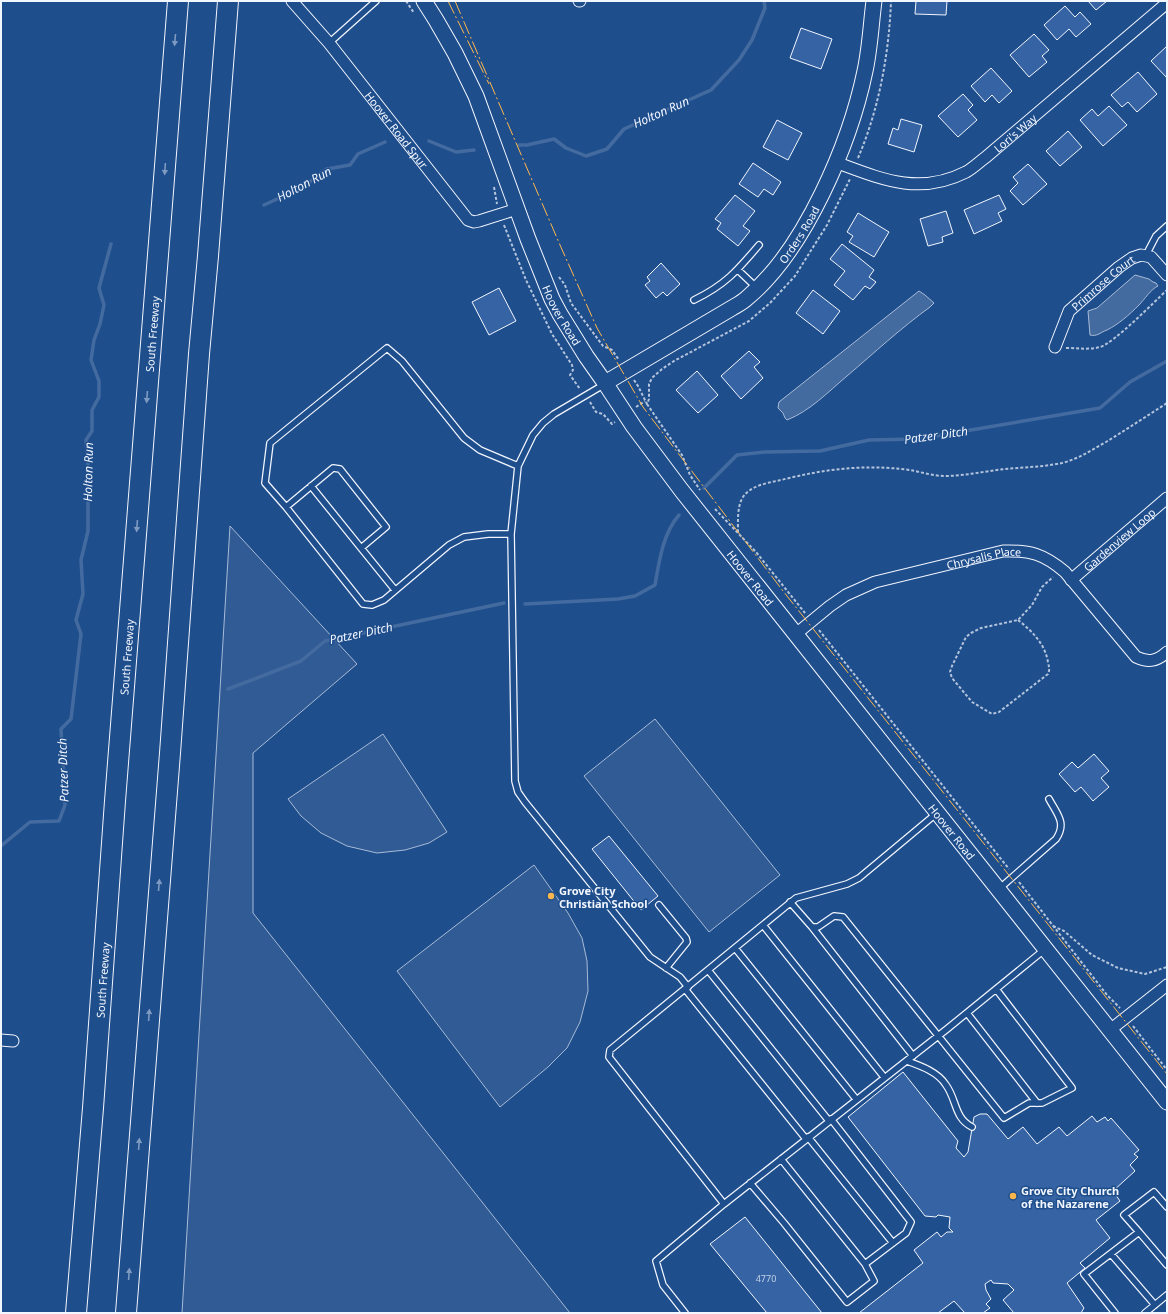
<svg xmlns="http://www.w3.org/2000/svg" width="1168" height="1314" viewBox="0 0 1168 1314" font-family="'Noto Sans',sans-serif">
	<rect width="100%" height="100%" fill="#1f4e8c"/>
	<!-- built -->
	<path fill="#305b95" stroke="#a8bbd7" d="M230 526 357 664 253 753V913L570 1313H182Z
		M655 719 780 875 709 932 584 776Z
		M383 734 447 832 429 843 405 850 377 853 347 846 321 833 301 816 288 799Z
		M534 865 568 913 582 938 587 961 588 991 580 1022 567 1048 548 1067 500 1107 397 971Z"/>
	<!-- water -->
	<path fill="#446ba0" stroke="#a8bbd7" d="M1135 275 1149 279 1153 282 1156 283 1158 286C1151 289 1144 300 1139 305 1129 315 1119 324 1107 330 1101 332 1097 337 1090 335L1088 311 1097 308Z
		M919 291 925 295 934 303 930 307C901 328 874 353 847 376 828 392 810 411 787 420L785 418 783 413 778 408 779 402Z"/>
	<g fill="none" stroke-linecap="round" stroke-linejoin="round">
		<!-- stream -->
		<path stroke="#446ba0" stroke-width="3.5" d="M429 141 456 152 474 150
			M519 145H527L554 139 566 148 586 156 607 149 624 129 711 90 739 60 752 40 765 8 764 1
			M264 205 303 187 327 169 350 165 358 154 385 142
			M704 488 737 455 765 452 820 451 869 440 918 439 1100 408 1130 382 1167 361
			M525 604 618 599 635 596 655 585C659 562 663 533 679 515
			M228 689 301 661 325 641 504 603
			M1 846 30 822 59 821 65 805 61 729 71 719 81 634 76 620 83 594 81 560 88 531V464L86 440 92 431V410L99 397V381L91 360 94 340 100 324 104 305 99 288 111 244"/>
	</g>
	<!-- building -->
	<path fill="#3563a3" stroke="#f2f6ff" d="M916 1H947L946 15 915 14Z
		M1088 1H1107L1096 10Z
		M1065 6 1075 17 1080 12 1091 24 1076 37 1069 29 1057 40 1044 25Z
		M801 28 832 39 821 69 790 58Z
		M1034 34 1049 50 1042 56 1047 62 1029 77 1010 55Z
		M1167 46V78L1151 61Z
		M991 68 1012 91 999 103 992 95 985 102 971 86Z
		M1138 72 1157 94 1137 112 1128 102 1122 107 1111 95Z
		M963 94 973 105 968 110 977 120 958 137 938 116Z
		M1109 106 1127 125 1103 146 1080 120 1092 109 1098 116Z
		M901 119 922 125 914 152 888 144 893 128 898 130Z
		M777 120 802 133 788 160 763 147Z
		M1068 131 1082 147 1060 166 1046 151Z
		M753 163 781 182 773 195 764 189 758 197 739 184Z
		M1028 164 1047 184 1023 205 1010 191 1018 183 1013 177Z
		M735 195 755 211 743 226 750 231 738 246 717 229 721 223 715 219Z
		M999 195 1006 209 998 213 1002 221 974 234 964 210Z
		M946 211 953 233 942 237 943 242 928 246 920 219Z
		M858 213 889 232 874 257 849 242 853 236 847 232Z
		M842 244 874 270 869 277 876 282 870 289 865 286 853 300 834 285 845 271 830 259Z
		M661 263 680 284 667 296 663 292 656 298 645 285 650 281 647 277Z
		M499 288 516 321 489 335 472 302Z
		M813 290 840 311 823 334 796 313Z
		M749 351 760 362 754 367 763 378 741 399 721 376Z
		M697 371 718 395 698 413 676 390Z
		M1094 754 1109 771 1101 778 1109 787 1093 801 1081 787 1075 792 1059 774 1072 762 1078 768Z
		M609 836 658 896 641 910 592 849Z
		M903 1072 958 1141 956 1148 964 1157 968 1152 974 1117 980 1114H987L1008 1139 1023 1127 1037 1144 1059 1127 1067 1136 1092 1116 1097 1122 1105 1117 1108 1121 1111 1118 1139 1150 1134 1154 1138 1157 1130 1165 1135 1171 1113 1191 1120 1201 1096 1220 1110 1238 1080 1263 1085 1268 1067 1283 1084 1308 1081 1313H1014L1003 1300 1014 1290 1008 1284 993 1283 991 1280 985 1284 986 1290 991 1299 986 1304 990 1308 983 1313H965L954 1301 938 1313H859L923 1263 914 1250 937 1232 941 1237 947 1232H953L949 1228 950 1217 938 1215 936 1217 925 1216 848 1117Z
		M745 1217 822 1313H767L710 1244Z"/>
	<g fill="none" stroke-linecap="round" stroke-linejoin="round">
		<!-- lane casing -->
		<g stroke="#f2f6ff" stroke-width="8">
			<path id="lane" d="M329 43 376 1
				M1146 255 1156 236 1167 226
				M738 270 757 288
				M694 300C725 285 737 271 759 245
				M605 384 554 414 543 423 533 435 518 466 511 534 515 781 518 792 525 802 650 957 680 977 688 987
				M311 486 361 548
				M286 507 333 468 340 469 386 527 361 548 395 590
				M511 534H488L464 537 449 545 384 600 372 605 363 604 286 507 265 483 270 443 387 348 402 361 464 438 480 450 518 466
				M1000 888 1056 839C1067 823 1057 814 1049 799
				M790 902 812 927H818L834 916 843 917 1004 1118 1029 1103H1042L1072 1088 996 989
				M659 905 686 938 687 942 666 968
				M763 925 884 1077
				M812 927 913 1056
				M735 948 856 1099
				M708 970 829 1121
				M685 989 806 1139
				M967 1013 1037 1103
				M907 1061C921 1066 938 1072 946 1085 957 1100 954 1118 972 1127
				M808 1137 893 1243
				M781 1159 865 1264
				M750 1183 784 1223 847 1302 874 1281 865 1264 906 1233 911 1222 831 1119
				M724 1204 609 1057 610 1050 796 898 847 884 859 878 937 813
				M1139 1232 1167 1265
				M1111 1254 1155 1305
				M685 1313 663 1285 656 1261 724 1204 947 1029 1044 950
				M1115 1313 1084 1274 1139 1232 1124 1215 1154 1192 1167 1207
				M1145 1313 1167 1295"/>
		</g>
		<!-- street casing -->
		<g stroke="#f2f6ff" stroke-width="13">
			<g id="street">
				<path id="s1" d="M292 1 329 43 468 220 474 222 479 221 517 209"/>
				<path d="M579 1H580"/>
				<path id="s2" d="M835 162C881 179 919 196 966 172 973 168 979 162 986 157L1167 3"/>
				<path id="s3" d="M1055 347 1069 311 1119 267 1132 258 1141 255 1151 257 1167 275"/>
				<path id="s4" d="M1071 580 1167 498"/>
				<path id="s5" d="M796 634 830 606 846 595 875 582 1003 551C1030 550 1044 554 1065 572L1136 657C1149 663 1157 661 1167 652"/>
				<path d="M1110 1030 1167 985"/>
				<path d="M1 1040 13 1041"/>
			</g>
		</g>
		<!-- secondary casing -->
		<g stroke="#f2f6ff" stroke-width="17">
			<g id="secondary">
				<path id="s6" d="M424 1 436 20 455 53 476 96 528 239 552 299 560 314 586 356 605 383 634 427 682 491 1167 1102"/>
				<path id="s7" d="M605 383 732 308C737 305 743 302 747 298 805 250 850 143 865 71 870 48 871 24 874 1"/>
			</g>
		</g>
		<!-- highway casing -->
		<g stroke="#f2f6ff" stroke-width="22">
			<g id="highway">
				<path id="s8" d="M76 1313 93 1108 115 801 178 1"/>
				<path d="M126 1313 170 753 199 354 208 256 228 1"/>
			</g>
		</g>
		<!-- path -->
		<path stroke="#b3c4dc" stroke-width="2" stroke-dasharray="3 2" stroke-linecap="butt" d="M406 1 414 13
			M858 158C879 109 889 54 891 1
			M494 187 497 204
			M504 225 526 280 552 334 572 365 573 370 570 375 580 389
			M559 277 565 285 571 303 603 346 612 350 619 360
			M1066 348C1078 348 1089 350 1100 347 1114 343 1154 302 1167 290
			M634 380 638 386 647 404 649 399V384L652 378 662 369 674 361 749 321 770 303 795 276 827 225 850 179
			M590 402 596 412 603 414 612 424 615 422
			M647 404 682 455 690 475 700 490
			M636 407 645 401
			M715 509 756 552 805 613
			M738 532C738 522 737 506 743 497 751 485 768 483 781 480 825 469 864 464 910 470 921 472 933 476 945 476 961 476 975 473 990 471 1014 467 1038 468 1062 463 1078 459 1092 450 1106 442 1127 429 1147 416 1167 403
			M1018 620C1032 631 1045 644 1048 662 1049 667 1050 670 1048 674L999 712 992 714 972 702 952 678 950 672 952 666 966 637 971 633 981 628 1018 620 1032 605 1042 587 1053 577
			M819 630 1009 869
			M1019 882 1107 995 1120 1008
			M1053 926 1064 931 1092 955 1118 968 1145 974 1167 967
			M1133 1026 1167 1070"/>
		<!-- lane -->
		<use href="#lane" stroke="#1f4e8c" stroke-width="5.5"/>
		<!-- street -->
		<use href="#street" stroke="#1f4e8c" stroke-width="11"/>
		<!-- secondary -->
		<use href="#secondary" stroke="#1f4e8c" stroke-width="15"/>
		<!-- highway -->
		<use href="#highway" stroke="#1f4e8c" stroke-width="20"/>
		<!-- power -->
		<path stroke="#ffb74d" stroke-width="1" stroke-dasharray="14 3 2 3" stroke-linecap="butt" d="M448 1 489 84
			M455 1 560 245 597 328 643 407 783 591 1167 1074"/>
	</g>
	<!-- one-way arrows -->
	<defs><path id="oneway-solid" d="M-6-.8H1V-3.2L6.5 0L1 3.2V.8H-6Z"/></defs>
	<g fill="#7e9ac0">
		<use href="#oneway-solid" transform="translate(175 40) rotate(95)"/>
		<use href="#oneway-solid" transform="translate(165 169) rotate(94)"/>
		<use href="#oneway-solid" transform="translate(147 397) rotate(94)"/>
		<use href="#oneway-solid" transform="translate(137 526) rotate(94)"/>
		<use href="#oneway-solid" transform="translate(159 885) rotate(-85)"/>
		<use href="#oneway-solid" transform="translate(149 1015) rotate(-86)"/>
		<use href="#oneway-solid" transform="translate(139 1144) rotate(-86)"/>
		<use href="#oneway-solid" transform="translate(129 1274) rotate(-86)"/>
	</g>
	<!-- markers -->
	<g fill="#ffb74d" stroke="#1f4e8c" stroke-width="1.5">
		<circle cx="551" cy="896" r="4"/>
		<circle cx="1013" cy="1196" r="4"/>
	</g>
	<g text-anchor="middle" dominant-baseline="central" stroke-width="3" stroke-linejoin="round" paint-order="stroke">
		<!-- number labels -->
		<g font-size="9" fill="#c3d1e8">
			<text x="766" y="1278">4770</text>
		</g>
		<!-- street labels -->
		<g font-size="11" fill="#f2f6ff" stroke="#1f4e8c">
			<text stroke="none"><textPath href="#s1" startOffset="166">Hoover Road Spur</textPath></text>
			<text stroke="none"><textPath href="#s2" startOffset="199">Lori's Way</textPath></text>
			<text stroke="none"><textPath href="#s7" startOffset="248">Orders Road</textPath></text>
			<text stroke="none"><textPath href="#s3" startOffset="83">Primrose Court</textPath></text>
			<text stroke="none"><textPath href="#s6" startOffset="344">Hoover Road</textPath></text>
			<text stroke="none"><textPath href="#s8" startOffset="982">South Freeway</textPath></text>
			<text stroke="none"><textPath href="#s4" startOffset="63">Gardenview Loop</textPath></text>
			<text stroke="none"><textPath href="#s5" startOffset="207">Chrysalis Place</textPath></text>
			<text stroke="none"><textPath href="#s6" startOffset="668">Hoover Road</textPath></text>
			<text stroke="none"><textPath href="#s8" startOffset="658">South Freeway</textPath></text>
			<text stroke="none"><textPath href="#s6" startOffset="992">Hoover Road</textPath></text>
			<text stroke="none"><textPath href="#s8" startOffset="334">South Freeway</textPath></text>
		</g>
		<!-- poi labels -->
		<g font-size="11" font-weight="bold" fill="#f2f6ff" stroke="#1f4e8c" text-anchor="start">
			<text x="559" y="890">Grove City<tspan x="559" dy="13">Christian School</tspan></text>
			<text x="1021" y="1190">Grove City Church<tspan x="1021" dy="13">of the Nazarene</tspan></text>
		</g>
		<!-- water labels -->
		<g font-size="12" font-style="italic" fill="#f2f6ff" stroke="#1f4e8c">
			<text transform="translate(661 112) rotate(-24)">Holton Run</text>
			<text transform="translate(304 184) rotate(-28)">Holton Run</text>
			<text transform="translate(936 435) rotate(-8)">Patzer Ditch</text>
			<text transform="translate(88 472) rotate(-89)">Holton Run</text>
			<text transform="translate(361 633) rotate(-12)">Patzer Ditch</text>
			<text transform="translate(63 770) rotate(-92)">Patzer Ditch</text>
		</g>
	</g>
	<!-- border -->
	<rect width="1168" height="1314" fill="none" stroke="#f2f6ff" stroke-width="4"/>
</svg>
